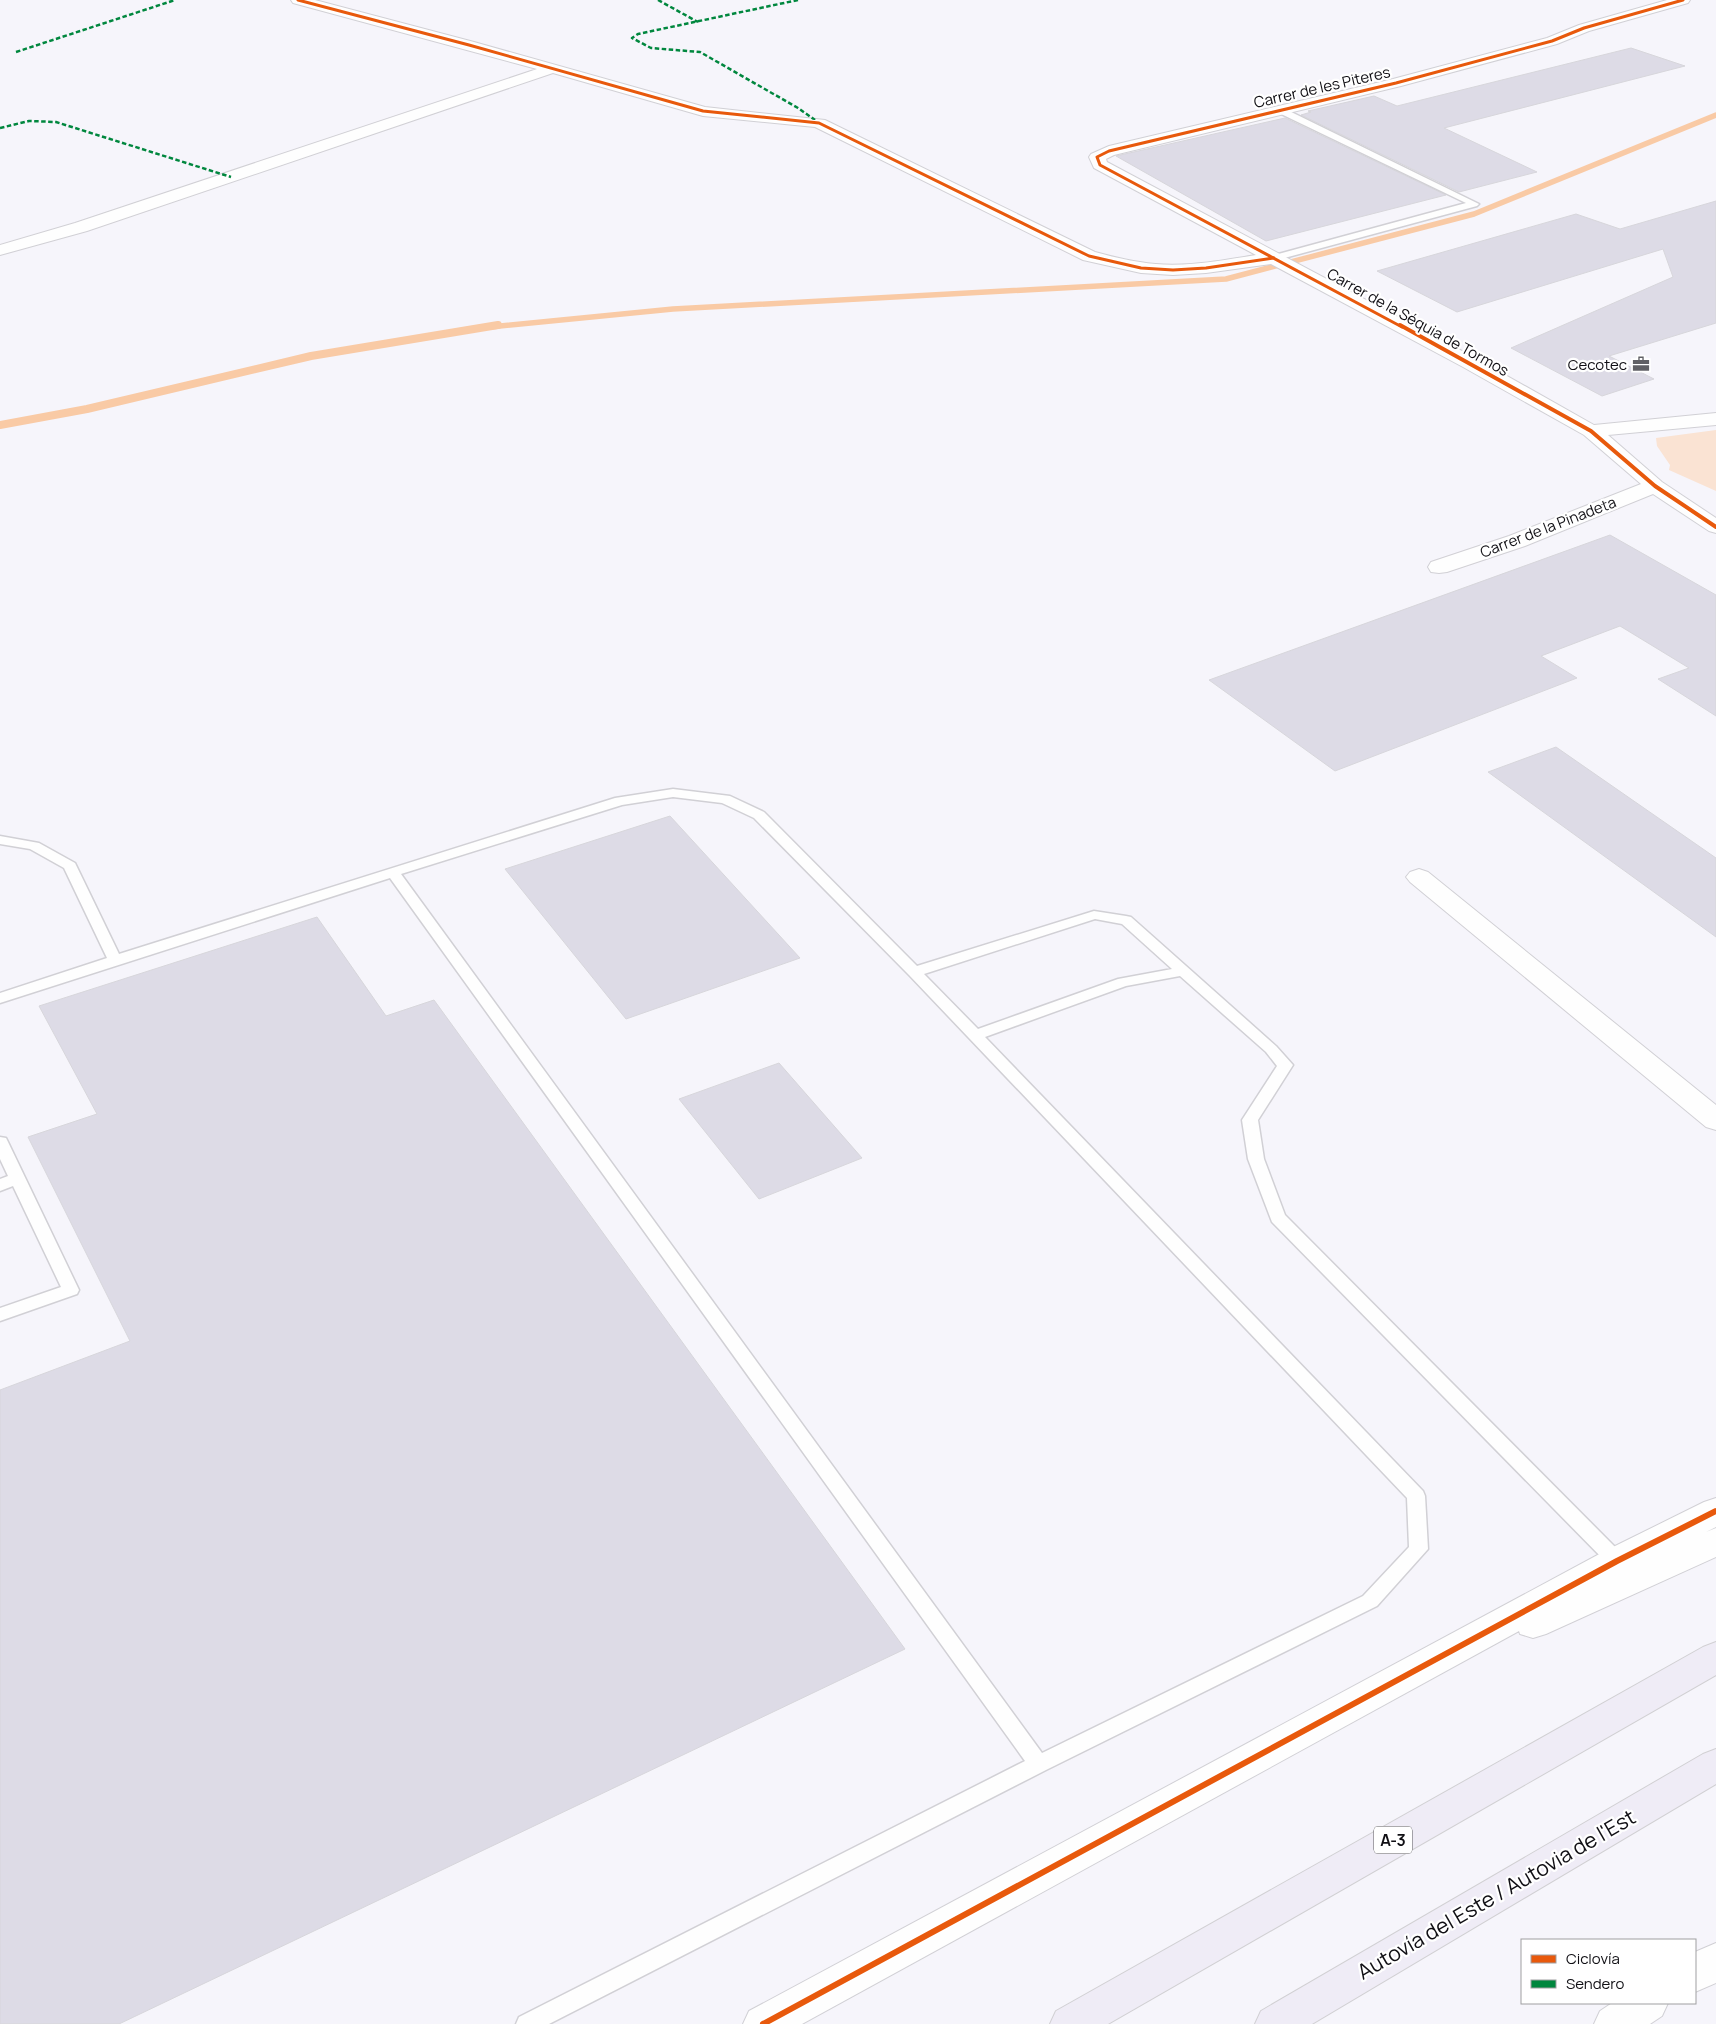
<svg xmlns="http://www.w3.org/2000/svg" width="1716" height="2024" viewBox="0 0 1716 2024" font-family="Manrope,sans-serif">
	<rect width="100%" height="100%" fill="#f6f5fb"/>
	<!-- green -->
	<path fill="#fae3d3" d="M1716 430V491L1669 470 1670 465 1657 446 1656 438Z"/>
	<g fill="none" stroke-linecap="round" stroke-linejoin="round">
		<!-- stream-far1 -->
		<path stroke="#f9caa5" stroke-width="5.5" d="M490 327 673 309 1226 279 1474 214 1716 115"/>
		<!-- stream -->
		<path stroke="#f9caa5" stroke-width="8" d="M0 425 87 409 311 356 498 325"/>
	</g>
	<!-- building -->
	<path fill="#dddbe6" stroke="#d7d6db" d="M1631 48 1685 66 1444 128 1537 172 1459 192 1301 115 1311 112 1308 111 1374 96 1397 106Z
		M1285 118 1446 195 1266 241 1116 156Z
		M1716 201V323L1609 356 1654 379 1602 396 1511 348 1673 277 1663 249 1457 312 1377 271 1576 214 1620 229Z
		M1610 535 1716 595V716L1658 679 1689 668 1620 626 1541 656 1577 678 1335 771 1209 680Z
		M1556 747 1716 858V937L1488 772Z
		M670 816 800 958 626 1019 505 869Z
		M317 917 386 1016 434 1000 905 1649 119 2024H0V1390L130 1341 28 1137 97 1114 39 1006Z
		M779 1063 862 1158 759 1199 679 1099Z"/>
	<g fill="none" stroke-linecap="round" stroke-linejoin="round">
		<!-- service casing -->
		<g stroke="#d1d0d5" stroke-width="3">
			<path id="service" d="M1277 108H1283L1479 204 1477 206 1277 260H1271V256L1466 203 1277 112Z
				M673 789 730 796 764 812 917 966 1094 911 1126 916 1131 917 1276 1046 1293 1065 1258 1120 1264 1159 1285 1215 1624 1556 1626 1561 1624 1566 1617 1569 1610 1566 1272 1222 1248 1159 1242 1120 1277 1066 1266 1052 1180 976 1126 986 985 1037 1423 1491 1425 1496 1428 1549 1377 1606 1046 1770 549 2024H516L519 2017 1025 1761 390 878 0 1003V993L107 958 64 868 30 849 0 844V836L39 843 75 863 119 954 615 798ZM673 797 722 803 754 818 909 975 1407 1498 1409 1547 1363 1596 1042 1753 401 874 622 805ZM1095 919 1122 924 1172 969 1118 979 978 1029 924 974Z
				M0 1137 6 1138 8 1142 79 1290 77 1294 0 1321V1308L61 1287 13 1186 0 1191V1179L8 1176 0 1159Z"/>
		</g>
		<!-- minor casing -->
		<g stroke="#d1d0d5" stroke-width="2">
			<path id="minor" d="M291 0H315L474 42 705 107 825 120 1095 252C1110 256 1125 260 1140 262 1178 269 1218 261 1256 255L1094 168 1089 157 1091 154 1109 146 1393 79 1547 38 1579 25 1667 0H1690L1688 3 1589 31 1557 44 1401 86 1114 155 1106 159 1107 162 1477 359 1594 425 1716 413V425L1608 435 1662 482 1716 518V533L1709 531 1653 494 1525 546 1447 572 1439 573 1431 572 1428 567 1431 562 1509 536 1641 484 1584 435 1463 367 1271 264 1206 273 1173 275 1141 273 1083 260 815 127 703 116 553 73 87 231 0 255V245L75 223 537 69 293 3Z
				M1419 869 1428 872 1716 1105V1130L1706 1127 1410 882 1406 877 1410 872Z
				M1716 1498V1527L1706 1532 1716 1528V1557L1546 1634 1533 1638 1520 1634 1519 1631 802 2024H743L749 2011 1605 1551 1704 1502Z
				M1716 1943V1983L1695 1992V1952Z
				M1612 2003H1668L1662 2016 1650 2024H1594L1600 2011Z"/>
		</g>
		<!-- motorway casing -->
		<g stroke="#d1d0d3" stroke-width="2">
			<path id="motorway" d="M1716 1642V1675L1108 2024H1050L1056 2011 1703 1647Z
				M1716 1749V1784L1312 2024H1255L1261 2011 1703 1754Z"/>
		</g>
		<!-- service -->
		<use href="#service" fill="#fefefe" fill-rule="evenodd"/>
		<!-- minor -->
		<use href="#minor" fill="#fefefe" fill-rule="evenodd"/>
		<!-- motorway -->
		<use href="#motorway" fill="#efecf6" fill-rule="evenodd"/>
		<!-- quiet -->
		<path stroke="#00873e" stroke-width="2.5" stroke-dasharray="4.5 2.5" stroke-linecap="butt" d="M658 0 698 22
			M798 0 638 34 632 38 651 48 700 52 798 108 815 120
			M16 52 175 0
			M0 128 29 121 56 122 231 177"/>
		<!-- cycleway-far2 casing -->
		<g stroke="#fff" stroke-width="5">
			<path id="cycleway-far2" d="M298 0 469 45 703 111 819 123 1089 256 1141 268 1173 270 1206 268 1274 258
				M1402 327 1100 165 1097 157 1109 151 1396 83 1552 41 1584 28 1683 0"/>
		</g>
		<!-- cycleway-far1 casing -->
		<g stroke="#fff" stroke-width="6">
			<path id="cycleway-far1" d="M1400 325 1591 431 1655 486 1716 527"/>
		</g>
		<!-- cycleway casing -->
		<g stroke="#fff" stroke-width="9">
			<path id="cycleway" d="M763 2024 1617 1561 1716 1511"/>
		</g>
		<!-- cycleway-far2 -->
		<use href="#cycleway-far2" stroke="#e8590c" stroke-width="3"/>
		<!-- cycleway-far1 -->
		<use href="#cycleway-far1" stroke="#e8590c" stroke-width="4"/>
		<!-- cycleway -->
		<use href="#cycleway" stroke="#e8590c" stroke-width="6"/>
	</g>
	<!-- icons -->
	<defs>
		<g id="office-bare" transform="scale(1.35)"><path d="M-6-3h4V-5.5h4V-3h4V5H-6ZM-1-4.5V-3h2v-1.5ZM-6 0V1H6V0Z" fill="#606065" stroke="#fff" stroke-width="2.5" paint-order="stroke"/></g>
	</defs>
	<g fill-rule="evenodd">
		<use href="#office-bare" x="1641" y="364"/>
	</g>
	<g text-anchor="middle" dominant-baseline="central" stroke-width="4.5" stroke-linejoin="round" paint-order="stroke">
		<!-- far-street labels -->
		<g font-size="15" fill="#100f14" stroke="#fff">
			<text transform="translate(1322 87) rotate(-13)">Carrer de les Piteres</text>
			<text transform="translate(1418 322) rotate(29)">Carrer de la Séquia de Tormos</text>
			<text transform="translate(1548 527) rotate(-21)">Carrer de la Pinadeta</text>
		</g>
		<!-- far-poi labels -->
		<g font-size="15" fill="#100f14" stroke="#fff" text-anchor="end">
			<text x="1627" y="364">Cecotec</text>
		</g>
		<!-- shield labels -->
		<rect fill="#fff" stroke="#58575a" stroke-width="1" x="1374" y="1826.5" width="38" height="27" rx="4"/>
		<g font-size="16" font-weight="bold" fill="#100f14">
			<text x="1393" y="1840">A-3</text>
		</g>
		<!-- near-street labels -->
		<g font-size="21" fill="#100f14" stroke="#fff">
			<text transform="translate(1496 1894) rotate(-30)">Autovía del Este / Autovia de l'Est</text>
		</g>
	</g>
	<!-- legend -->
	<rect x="1521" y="1939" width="175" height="65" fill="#ffffff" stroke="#9f9fa1"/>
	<rect x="1531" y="1955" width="25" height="8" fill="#e8590c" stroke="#9f9fa1"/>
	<text x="1566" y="1964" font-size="15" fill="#100f14">Ciclovía</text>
	<rect x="1531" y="1980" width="25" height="8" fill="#00873e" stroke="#9f9fa1"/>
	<text x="1566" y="1989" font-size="15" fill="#100f14">Sendero</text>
</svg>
